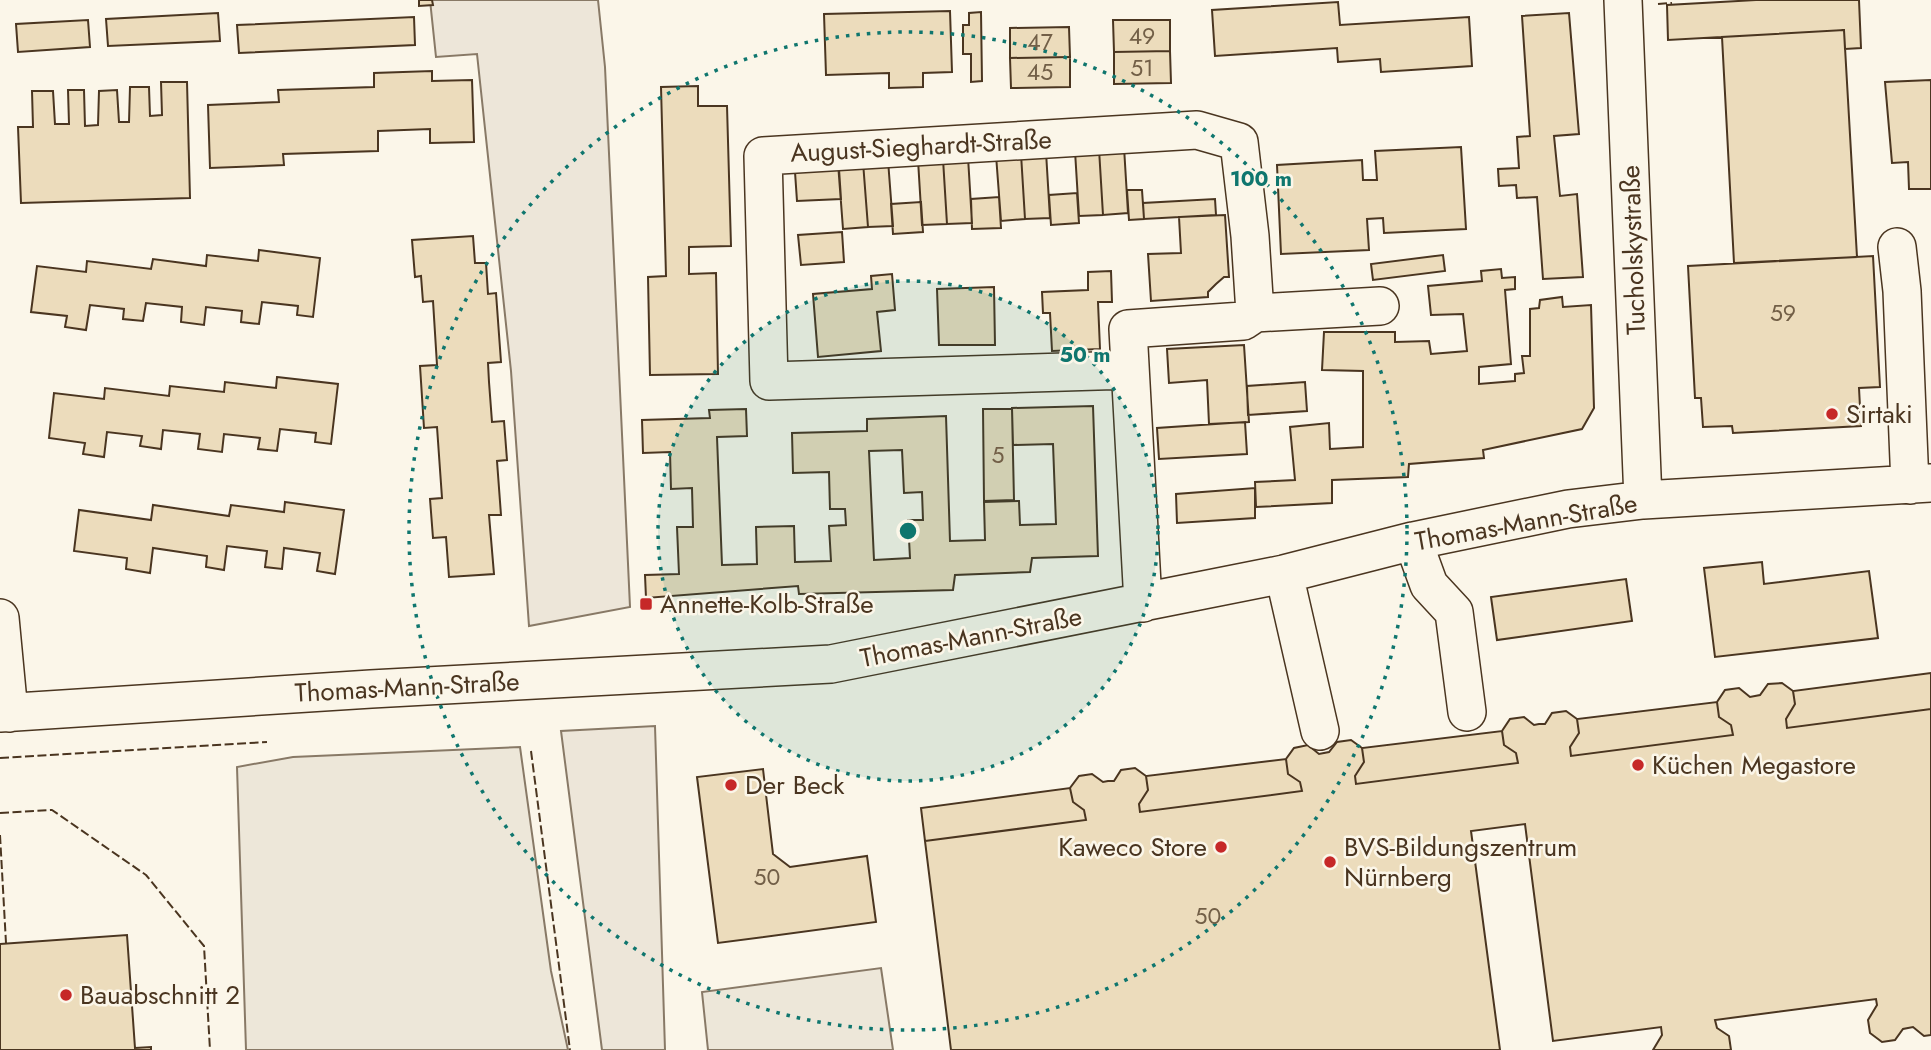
<svg xmlns="http://www.w3.org/2000/svg" width="1931" height="1050" viewBox="0 0 1931 1050" font-family="Jost,sans-serif">
	<rect width="100%" height="100%" fill="#fbf6e9"/>
	<!-- green -->
	<path fill="#ede6d9" stroke="#887966" stroke-width="2" d="M430 0H598L605 67 630 607 529 626 511 371 477 54 436 57Z
		M655 726 665 1050H602L561 731Z"/>
	<!-- parking -->
	<path fill="#ede7d9" stroke="#887966" stroke-width="2" d="M520 747 551 971 568 1050H246L237 767 293 757Z
		M881 968 893 1050H708L702 992Z"/>
	<!-- building -->
	<path fill="#ecdcbc" stroke="#4a3520" stroke-width="2" fill-rule="evenodd" d="M419 0H432L433 5 419 6Z
		M1756 0H1859L1861 48 1845 49 1844 30 1668 40 1667 5Z
		M1338 2 1340 25 1469 17 1472 66 1381 72 1380 59 1338 62 1337 48 1215 56 1212 10Z
		M950 11 952 72 923 73V87L889 88V73L826 75 824 14Z
		M981 12 982 81 971 82V54H963V25H969V13Z
		M218 13 220 41 108 46 106 19Z
		M1569 13 1579 134 1554 136 1560 196 1577 194 1583 277 1543 279 1537 197 1517 198 1516 185 1499 186 1498 169 1519 168 1517 137 1530 136 1522 16Z
		M414 17 415 45 239 53 237 25Z
		M88 20 90 47 18 52 16 24Z
		M1113 20H1170V51L1114 52Z
		M1069 27 1070 57 1010 58V28Z
		M1844 30 1857 257 1734 263 1722 37Z
		M1170 51 1171 83 1114 84V52Z
		M1070 57V87L1011 88 1010 58Z
		M432 71V81L472 80 474 142 430 143V129L378 131V151L283 154 284 165 210 168 208 105 279 102 278 90 374 87V73Z
		M1931 80V189H1909L1908 162 1892 163 1885 82Z
		M161 82H187L190 198 21 203 18 127H33L32 91H53L55 124H69L68 90H84L85 126 98 125 99 91 117 90 119 122H129L130 87H149L150 116 162 115Z
		M698 86V106H727L731 246 689 247V274L716 273 718 374 650 375 648 277 666 276 661 87Z
		M1124 147 1128 213 1103 215 1099 149Z
		M1461 147 1466 229 1384 233 1383 218 1367 219 1369 250 1281 254 1277 165 1362 160 1363 180H1377L1375 151Z
		M1099 149 1103 215 1079 216 1075 151Z
		M1046 152 1050 218 1025 219 1021 154Z
		M1021 154 1025 219 1001 221 996 155Z
		M968 157 972 223 947 224 943 159Z
		M943 159 947 224 922 225 918 160Z
		M888 160 893 226 868 227 863 162Z
		M863 162 868 227 843 229 838 163Z
		M839 169 841 199 797 201 795 172Z
		M1127 190H1142L1144 219 1129 220Z
		M1077 193 1079 223 1051 225 1049 195Z
		M999 197 1001 228 972 229 971 199Z
		M1215 199 1216 215 1144 219 1143 203Z
		M921 202 923 232 893 234 891 204Z
		M1225 215 1229 277H1224L1216 284 1208 292V297L1151 301 1148 254 1181 253 1179 217Z
		M842 232 844 262 801 265 798 235Z
		M473 236 475 263H486L488 294 496 293 501 362 488 363 489 382 492 422 504 421 507 460 497 461 501 515H489L494 574 449 577 446 537 433 538 430 499 442 498 437 427 424 428 420 366 437 365 433 301 423 302 421 276 415 277 412 240Z
		M259 250 320 258 313 317 297 315 298 306 262 302 259 324 241 322 242 311 206 307 204 325 181 322 182 307 146 303 143 321 123 319 124 309 90 305 86 330 65 327 67 316 31 312 37 266 86 272 87 261 151 269 153 259 206 266 207 255 258 261Z
		M1443 255 1445 271 1373 280 1371 264Z
		M1873 256 1880 387 1859 388 1861 426 1733 433 1732 426 1703 427 1701 398H1695L1688 266Z
		M1501 269 1502 278 1515 277V289L1505 290 1511 364 1479 367V384L1515 381V374L1524 373 1522 356H1530V309L1539 308 1540 300 1562 297 1563 307 1591 305 1594 408 1582 429 1483 450 1484 458 1409 464 1408 477 1332 480V503L1256 507 1255 482 1295 480 1290 427 1329 423 1330 449 1363 447V371L1322 370 1324 332H1395V342L1429 341 1431 354 1467 351 1463 314 1431 315 1428 286 1482 281 1481 271Z
		M1111 271 1112 302H1098L1100 349 1052 351 1050 313H1043L1042 292 1088 290V272Z
		M892 274 895 310 877 312 881 351 818 357 813 294 872 289 871 276Z
		M994 287 995 345H939L937 289Z
		M1244 345 1249 422 1209 424 1207 380 1169 383 1167 349Z
		M277 377 338 384 331 444 315 442 316 433 280 429 277 451 258 449 260 438 224 434 222 452 198 449 200 434 163 430 161 449 140 446 142 436 107 432 104 457 83 454 85 443 49 438 54 393 104 399 105 388 169 396 170 386 224 392 225 382 276 388Z
		M1305 382 1307 411 1248 415 1247 386Z
		M1093 406 1098 556 1032 558 1030 572 955 575 953 590 799 594 798 586 646 598 645 575 679 574 677 527H693L692 488 671 489 670 452 643 453 642 420 710 418 709 410 746 409 747 436 717 437 722 565 757 564 756 527 794 526 795 562 831 561 829 526 846 525 845 509H830L829 472 793 473 792 433 867 431V419L946 416 950 541 985 540 984 502 1019 501 1020 525 1056 524 1053 444 1013 445 1012 408ZM902 450 904 493 922 492 923 520H908L910 558 874 560 869 451Z
		M983 409H1012L1014 500 984 501Z
		M1245 422 1247 454 1159 459 1157 428Z
		M1255 488V518L1177 523 1176 494Z
		M285 502 344 510 335 574 317 571 320 553 284 548 282 569 265 567 267 551 227 546 224 570 206 567 207 556 153 548 150 573 126 569 127 558 74 551 79 510 151 520 153 505 229 516 231 505 284 512Z
		M1762 562 1764 584 1869 571 1878 638 1715 657 1704 568Z
		M1626 579 1632 621 1497 640 1491 597Z
		M1931 673V709L1787 728 1786 719 1795 704 1793 691Z
		M1782 683 1793 691 1795 704 1786 719 1787 728 1931 709V1035L1924 1036 1913 1027 1903 1029 1895 1040 1882 1042 1870 1033 1868 1020 1877 1005 1876 999 1715 1020 1717 1028 1729 1036 1731 1050H1653L1662 1035 1661 1027 1553 1041 1525 824 1471 831 1500 1050H951L925 841 1086 820 1084 810 1073 802 1070 788 1079 776 1092 774 1103 782 1108 781H1114L1121 770 1135 768 1146 776 1148 790 1139 804 1140 812 1302 791 1300 782 1288 774 1286 759 1294 748 1308 745 1319 754 1329 752 1337 742 1351 740 1362 748 1364 762 1355 776 1356 784 1518 763 1516 753 1504 745 1502 731 1510 719 1524 717 1534 725 1539 724H1545L1552 713 1566 711 1577 719 1579 733 1570 747 1571 756 1733 735 1731 725 1719 717 1717 702 1725 690 1739 688 1750 697 1760 695 1768 684Z
		M1717 702 1719 717 1731 725 1733 735 1571 756 1570 747 1579 733 1577 719Z
		M1502 731 1504 745 1516 753 1518 763 1356 784 1355 776 1364 762 1362 748Z
		M1286 759 1288 774 1300 782 1302 791 1140 812 1139 804 1148 790 1146 776Z
		M763 769 773 854 790 867 867 856 876 922 718 943 697 777Z
		M1070 788 1073 802 1084 810 1086 820 925 841 921 808Z
		M127 935 135 1048 151 1047V1050H0V944Z"/>
	<g fill="none" stroke-linecap="round" stroke-linejoin="round">
		<!-- minor casing -->
		<g stroke="#4a3520" stroke-width="40">
			<path id="minor" d="M1623 0 1643 500
				M1897 247 1902 291 1910 485
				M1130 370 769 381 763 156 1197 130 1239 142 1250 236 1255 313
				M1413 541 1429 585 1454 612 1467 712
				M1284 574 1320 731
				M1143 603 1128 329 1243 321 1255 313 1380 306
				M0 618 9 713
				M0 713 371 689 831 664 1284 574 1413 541 1568 509 1643 500 1931 483"/>
		</g>
		<!-- minor -->
		<use href="#minor" stroke="#fbf6e9" stroke-width="37"/>
		<!-- fence -->
		<path stroke="#4a3520" stroke-width="2" stroke-dasharray="9 3.5" stroke-linecap="butt" d="M1658 4 1672 3
			M531 751 570 1050
			M0 758 267 742
			M0 813 52 810 146 875 204 946 210 1050
			M0 835 6 943"/>
	</g>
	<!-- distance rings -->
	<circle cx="908" cy="531" r="250" fill="#0f766e" fill-opacity=".12"/>
	<g fill="none" stroke="#0f766e" stroke-width="3.5" stroke-dasharray="3.5 7">
		<circle cx="908" cy="531" r="250"/>
		<circle cx="908" cy="531" r="499"/>
	</g>
	<!-- markers -->
	<g fill="#c62828" stroke="#fbf6e9" stroke-width="2.5">
		<circle cx="1832" cy="414" r="7"/>
		<rect x="639" y="597" width="14" height="14" rx="3.5"/>
		<circle cx="1638" cy="765" r="7"/>
		<circle cx="731" cy="785" r="7"/>
		<circle cx="1221" cy="847" r="7"/>
		<circle cx="1330" cy="862" r="7"/>
		<circle cx="66" cy="995" r="7"/>
	</g>
	<g text-anchor="middle" dominant-baseline="central" stroke-width="5" stroke-linejoin="round" paint-order="stroke">
		<!-- number labels -->
		<g font-size="23" fill="#725f47">
			<text x="1142" y="36">49</text>
			<text x="1040" y="42">47</text>
			<text x="1142" y="68">51</text>
			<text x="1040" y="72">45</text>
			<text x="1783" y="313">59</text>
			<text x="998" y="455">5</text>
			<text x="767" y="877">50</text>
			<text x="1208" y="916">50</text>
		</g>
		<!-- street labels -->
		<g font-size="26" fill="#4a3520" stroke="#fbf6e9">
			<text transform="translate(921 146) rotate(-3)">August-Sieghardt-Straße</text>
			<text transform="translate(1633 250) rotate(-92)">Tucholskystraße</text>
			<text transform="translate(1526 522) rotate(-10)">Thomas-Mann-Straße</text>
			<text transform="translate(971 637) rotate(-11)">Thomas-Mann-Straße</text>
			<text transform="translate(407 687) rotate(-3)">Thomas-Mann-Straße</text>
		</g>
		<!-- poi labels -->
		<g font-size="26" fill="#4a3520" stroke="#fbf6e9" text-anchor="start">
			<text x="1846" y="414">Sirtaki</text>
			<text x="660" y="604">Annette-Kolb-Straße</text>
			<text x="1652" y="765">Küchen Megastore</text>
			<text x="745" y="785">Der Beck</text>
			<text x="1207" y="847" text-anchor="end">Kaweco Store</text>
			<text x="1344" y="847">BVS-Bildungszentrum<tspan x="1344" dy="30">Nürnberg</tspan></text>
			<text x="80" y="995">Bauabschnitt 2</text>
		</g>
	</g>
	<circle cx="908" cy="531" r="10" fill="#0f766e" stroke="#fbf6e9" stroke-width="3.5"/>
	<g font-size="21" text-anchor="middle" font-weight="bold" fill="#0f766e" stroke="#fbf6e9" stroke-width="5" stroke-linejoin="round" paint-order="stroke">
		<text x="1261" y="186">100 m</text>
		<text x="1085" y="362">50 m</text>
	</g>
</svg>
